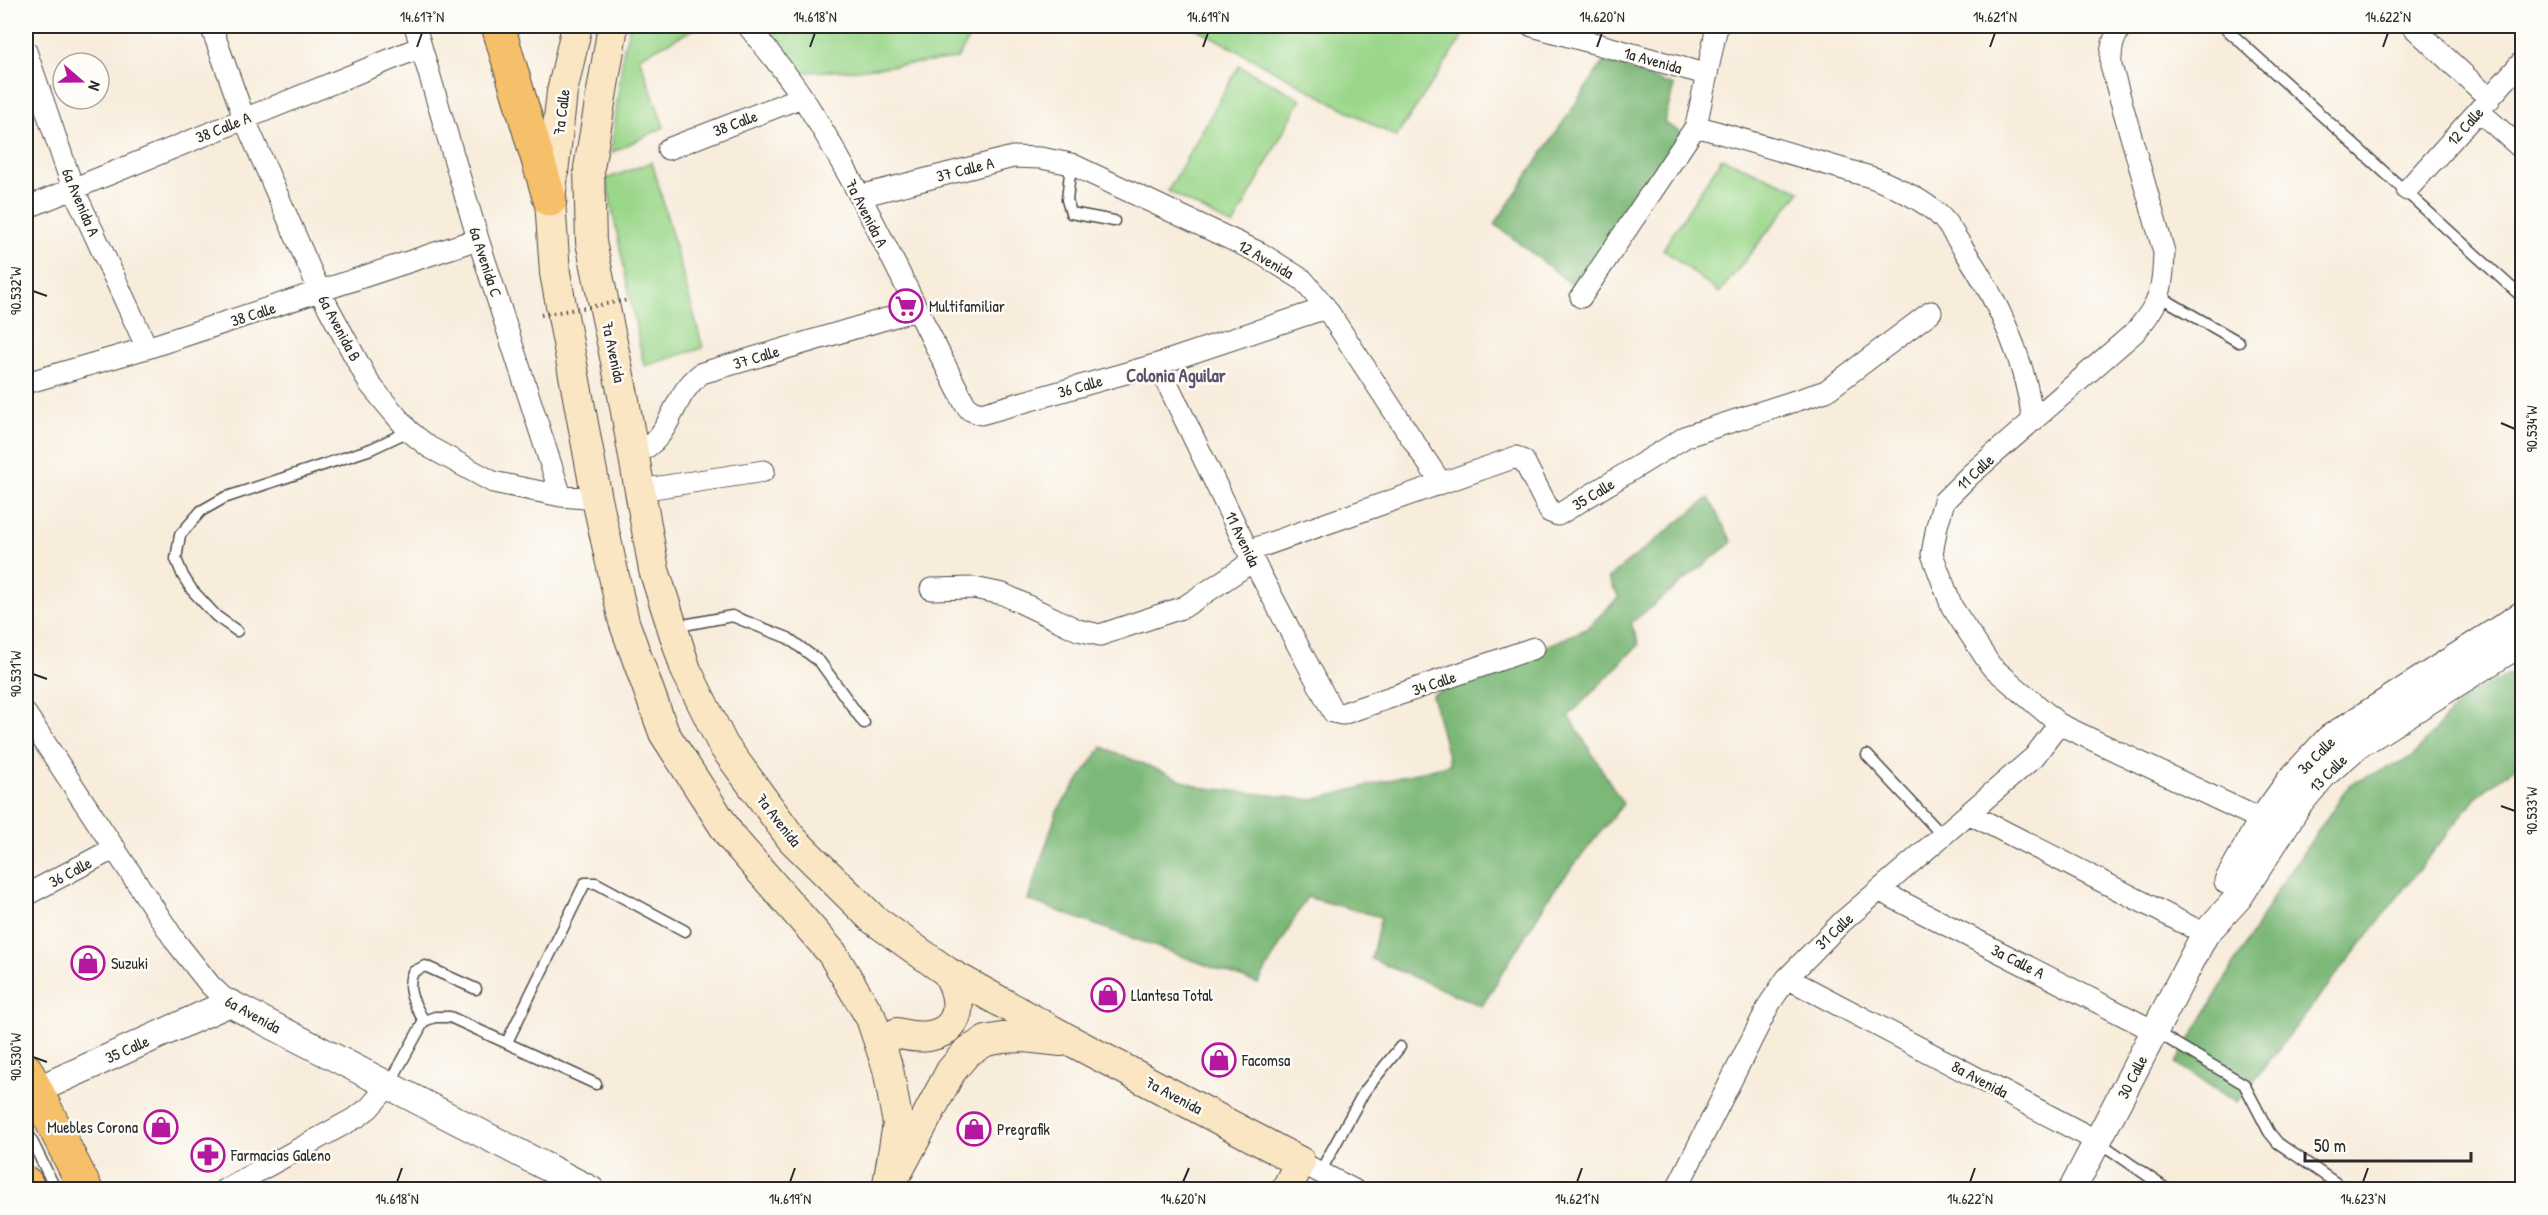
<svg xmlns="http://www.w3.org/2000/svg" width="2548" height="1215" viewBox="0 0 2548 1215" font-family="'Patrick Hand',sans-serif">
	<rect width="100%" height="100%" fill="#fdfcf7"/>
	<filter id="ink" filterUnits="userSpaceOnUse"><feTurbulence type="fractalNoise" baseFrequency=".0167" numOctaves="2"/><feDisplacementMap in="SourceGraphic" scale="12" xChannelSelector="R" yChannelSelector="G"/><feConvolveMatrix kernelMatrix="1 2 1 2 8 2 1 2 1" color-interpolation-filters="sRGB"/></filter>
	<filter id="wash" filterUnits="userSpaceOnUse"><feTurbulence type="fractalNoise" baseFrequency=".008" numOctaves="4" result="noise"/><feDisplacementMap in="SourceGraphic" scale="24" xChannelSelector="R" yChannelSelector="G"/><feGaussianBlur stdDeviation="1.35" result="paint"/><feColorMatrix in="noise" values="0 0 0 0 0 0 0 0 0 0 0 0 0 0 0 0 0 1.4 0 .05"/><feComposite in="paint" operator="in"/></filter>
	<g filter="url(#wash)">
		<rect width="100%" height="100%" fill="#f8ecdb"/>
		<!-- green -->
		<path fill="#9bd78b" stroke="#63815b" stroke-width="1.5" d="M630 26H700L639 57 664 127 611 153 624 47Z
			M765 26H976L957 59 855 70 802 72Z
			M1192 26H1470L1396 137Z
			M1239 66 1301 99 1233 226 1168 191Z
			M1722 158 1800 191 1719 293 1663 249Z
			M652 162 703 348 644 366 606 179Z"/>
		<!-- forest -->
		<path fill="#7cb877" stroke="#547251" stroke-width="1.5" d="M1604 61 1674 86 1664 123 1684 134 1580 291 1495 224Z
			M1709 498 1732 542 1631 623 1639 644 1569 716 1623 804 1551 894 1482 1006 1371 959 1381 917 1307 897 1258 984 1028 900 1057 811 1102 747 1199 787 1313 800 1450 764 1432 695 1586 629 1619 597 1608 578Z
			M2522 669V762L2476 797 2236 1103 2176 1063 2277 891 2350 784 2412 757 2465 695Z"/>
	</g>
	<g filter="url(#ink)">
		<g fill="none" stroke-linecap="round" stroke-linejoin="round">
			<!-- service casing -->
			<g stroke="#4a4845" stroke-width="13">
				<path id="service" d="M2223 26 2522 297
					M1071 164 1067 200 1071 213 1114 221
					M2159 296 2239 342
					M673 627 732 616 788 638 820 662 864 723
					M237 631 216 616 192 590 183 576 176 559 180 535 201 511 224 498 371 449 409 431
					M1867 755 1943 836
					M424 1021C415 1005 405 990 413 972L425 966 476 989
					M2156 1032 2244 1084 2269 1132 2278 1143 2346 1190
					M507 1042 585 883H596L685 931
					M389 1085 424 1021 435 1017H450L596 1084
					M26 1129 56 1190
					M2099 1142 2168 1190
					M1320 1172 1364 1092 1400 1047"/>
			</g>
			<!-- minor casing -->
			<g stroke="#4a4845" stroke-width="23">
				<path id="minor" d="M211 26 244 118 320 292 369 383 387 405 409 431 429 447 493 482 561 496 597 499
					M415 26 478 239 561 496
					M748 26C766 49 787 73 803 98 865 195 912 302 965 404L970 410 981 414 1158 364 1326 308
					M1532 26 1705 74
					M2122 26C2112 38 2110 51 2111 66L2164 252C2163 291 2160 303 2135 332L1970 475 1944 501 1937 526 1932 554 1952 607 1991 666 2059 724 2262 820
					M2412 26 2490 99
					M26 51 73 188 147 348
					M2479 111 2522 149
					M1696 126 1874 178C1896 187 1921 199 1938 214 1949 223 1955 237 1963 248 1997 299 2025 359 2033 421
					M668 149 802 97
					M2407 190 2522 62
					M860 196 1013 157 1041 158 1071 164 1260 253 1303 280 1326 308 1441 483
					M26 208 421 47
					M1581 297 1696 126 1717 26
					M1158 364 1248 551 1333 712 1342 714 1534 648
					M26 383 147 348 478 239
					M634 454C675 438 668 398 702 373L916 310
					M640 490 764 471
					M1248 551 1516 457 1524 461 1550 512 1558 515 1687 436 1826 391 1931 312
					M931 589 974 588 1003 594 1078 630 1100 635 1184 607 1241 569 1253 559
					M26 714 176 942 210 985 229 1003
					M1970 814 2205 934
					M1880 891 2156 1032
					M26 895 115 848
					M1787 978 2099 1142
					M1300 1162 1354 1190
					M224 1190 357 1117 369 1108 389 1085
					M1676 1190 1770 1003 1787 978 1842 922 2034 757 2059 724"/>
			</g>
			<!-- tertiary casing -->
			<g stroke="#4a4845" stroke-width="29">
				<path id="tertiary" d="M2228 881 2262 820 2290 781 2330 738 2522 615
					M26 1095 229 1003 591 1190
					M2072 1190 2205 934 2239 897 2298 805 2323 775 2359 744 2522 642"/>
			</g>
			<!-- secondary casing -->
			<g stroke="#4a4845" stroke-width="32">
				<path id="secondary" d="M577 26 562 92 550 200 555 273 597 499 624 622 664 733 731 837 832 953 871 1018 888 1069 898 1124 887 1190
					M613 26 589 168 591 242 623 395 654 570 686 670 723 745 792 839 873 919 947 972 1073 1042 1300 1162 1286 1190
					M897 1033C946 1047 974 1018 947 972
					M899 1169 951 1071 967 1052 986 1041 1002 1038 1025 1037 1061 1041"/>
			</g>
			<!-- primary casing -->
			<g stroke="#4a4845" stroke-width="35">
				<path id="primary" d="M26 1070 86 1190
					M26 1183 29 1190"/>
			</g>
			<!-- trunk casing -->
			<g stroke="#4a4845" stroke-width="35">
				<path id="trunk" d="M498 26 550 200"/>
			</g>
			<!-- service -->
			<use href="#service" stroke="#fff" stroke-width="10"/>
			<!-- minor -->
			<use href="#minor" stroke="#fff" stroke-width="21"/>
			<!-- tertiary -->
			<use href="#tertiary" stroke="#fff" stroke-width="27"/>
			<!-- secondary -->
			<use href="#secondary" stroke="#fbe6c4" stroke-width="30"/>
			<!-- primary -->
			<use href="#primary" stroke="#f6c06b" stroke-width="33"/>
			<!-- trunk -->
			<use href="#trunk" stroke="#f6c06b" stroke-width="33"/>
			<!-- path-bridge -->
			<path stroke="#4a4845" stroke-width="4" stroke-dasharray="1.5 4.5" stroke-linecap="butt" d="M541 315 629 300"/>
		</g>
	</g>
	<!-- ticks -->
	<path fill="none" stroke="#2b2b2b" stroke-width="2" d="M417 47 422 33M810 47 815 33M1203 47 1208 33M1597 47 1602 33M1990 47 1995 33M2383 47 2388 33M33 291 47 296M2501 423 2515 429M33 674 47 679M2501 806 2515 811M33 1057 47 1062M397 1182 402 1168M790 1182 795 1168M1183 1182 1189 1168M1577 1182 1582 1168M1970 1182 1975 1168M2363 1182 2368 1168"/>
	<!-- icons -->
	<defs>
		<g id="supermarket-ring" transform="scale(1.725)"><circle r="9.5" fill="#fdfcf7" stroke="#b5179e" stroke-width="1.5"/><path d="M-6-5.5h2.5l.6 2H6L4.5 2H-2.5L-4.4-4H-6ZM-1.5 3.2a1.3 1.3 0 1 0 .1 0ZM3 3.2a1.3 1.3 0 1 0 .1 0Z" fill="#b5179e"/></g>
		<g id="shop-ring" transform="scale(1.725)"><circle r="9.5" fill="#fdfcf7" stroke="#b5179e" stroke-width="1.5"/><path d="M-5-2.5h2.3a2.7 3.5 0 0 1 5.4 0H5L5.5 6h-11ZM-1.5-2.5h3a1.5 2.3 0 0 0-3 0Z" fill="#b5179e"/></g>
		<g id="pharmacy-ring" transform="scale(1.725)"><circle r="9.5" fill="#fdfcf7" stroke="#b5179e" stroke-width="1.5"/><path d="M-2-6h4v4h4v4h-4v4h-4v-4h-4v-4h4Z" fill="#b5179e"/></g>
	</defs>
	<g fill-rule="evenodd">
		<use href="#supermarket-ring" x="906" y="306"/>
		<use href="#shop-ring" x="88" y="963"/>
		<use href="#shop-ring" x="1108" y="995"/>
		<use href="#shop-ring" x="1219" y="1060"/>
		<use href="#shop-ring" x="161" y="1127"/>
		<use href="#shop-ring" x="974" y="1129"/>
		<use href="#pharmacy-ring" x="208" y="1155"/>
	</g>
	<g text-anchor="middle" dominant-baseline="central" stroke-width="5" stroke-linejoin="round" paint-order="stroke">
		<!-- street labels -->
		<g font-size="16" fill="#2b2b2b" stroke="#fdfcf7">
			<text transform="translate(1653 60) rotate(16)">1a Avenida</text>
			<text transform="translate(561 112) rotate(-83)">7a Calle</text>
			<text transform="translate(735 123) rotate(-21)">38 Calle</text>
			<text transform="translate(2465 126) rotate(-48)">12 Calle</text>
			<text transform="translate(223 127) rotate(-22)">38 Calle A</text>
			<text transform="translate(965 169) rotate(-14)">37 Calle A</text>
			<text transform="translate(81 202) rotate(67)">6a Avenida A</text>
			<text transform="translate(867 213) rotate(63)">7a Avenida A</text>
			<text transform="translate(1266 259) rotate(30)">12 Avenida</text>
			<text transform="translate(486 262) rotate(72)">6a Avenida C</text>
			<text transform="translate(253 314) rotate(-18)">38 Calle</text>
			<text transform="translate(340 328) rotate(62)">6a Avenida B</text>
			<text transform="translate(614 352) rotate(78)">7a Avenida</text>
			<text transform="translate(756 357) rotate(-17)">37 Calle</text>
			<text transform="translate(1080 386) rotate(-16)">36 Calle</text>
			<text transform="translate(1975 472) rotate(-43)">11 Calle</text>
			<text transform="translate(1593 494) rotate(-31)">35 Calle</text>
			<text transform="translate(1243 539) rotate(64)">11 Avenida</text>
			<text transform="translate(1434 683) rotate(-19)">34 Calle</text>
			<text transform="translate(2316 755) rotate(-45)">3a Calle</text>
			<text transform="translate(2328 773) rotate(-45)">13 Calle</text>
			<text transform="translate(779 820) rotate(52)">7a Avenida</text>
			<text transform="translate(70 872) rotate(-28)">36 Calle</text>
			<text transform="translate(1834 931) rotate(-43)">31 Calle</text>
			<text transform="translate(2018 961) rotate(27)">3a Calle A</text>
			<text transform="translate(253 1014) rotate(29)">6a Avenida</text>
			<text transform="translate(127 1049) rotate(-24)">35 Calle</text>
			<text transform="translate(2132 1077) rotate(-63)">30 Calle</text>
			<text transform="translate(1980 1079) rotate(28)">8a Avenida</text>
			<text transform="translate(1174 1095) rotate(28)">7a Avenida</text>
		</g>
		<!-- poi labels -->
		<g font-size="16" fill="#2b2b2b" stroke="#fdfcf7" text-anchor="start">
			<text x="929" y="306">Multifamiliar</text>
			<text x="111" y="963">Suzuki</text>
			<text x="1131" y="995">Llantesa Total</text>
			<text x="1242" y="1060">Facomsa</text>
			<text x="138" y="1127" text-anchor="end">Muebles Corona</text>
			<text x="997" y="1129">Pregrafik</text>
			<text x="231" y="1155">Farmacias Galeno</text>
		</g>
		<!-- neighbourhood labels -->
		<g font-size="18" font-weight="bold" fill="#5e526b" stroke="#fdfcf7">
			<text x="1176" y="375">Colonia Aguilar</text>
		</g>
	</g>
	<!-- margin -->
	<rect width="2548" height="1215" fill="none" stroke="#fdfcf7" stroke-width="66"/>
	<!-- north arrow -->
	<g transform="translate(81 81) rotate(110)"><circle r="28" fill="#fdfcf7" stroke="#a9a8a5" stroke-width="1.5"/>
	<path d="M0-4.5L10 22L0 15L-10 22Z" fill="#b5179e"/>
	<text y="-9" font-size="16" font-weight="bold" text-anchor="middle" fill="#2b2b2b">N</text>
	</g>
	<!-- scale -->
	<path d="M2305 1152v9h166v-9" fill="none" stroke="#2b2b2b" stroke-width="3"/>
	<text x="2314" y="1152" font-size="18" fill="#2b2b2b" stroke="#fdfcf7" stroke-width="4.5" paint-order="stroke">50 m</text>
	<rect x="33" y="33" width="2482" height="1149" fill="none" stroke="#2b2b2b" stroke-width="2"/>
	<g font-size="15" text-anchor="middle" fill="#2b2b2b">
		<text x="422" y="22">14.617°N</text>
		<text x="815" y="22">14.618°N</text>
		<text x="1208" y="22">14.619°N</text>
		<text x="1602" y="22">14.620°N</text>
		<text x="1995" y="22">14.621°N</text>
		<text x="2388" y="22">14.622°N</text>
		<text transform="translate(16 291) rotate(-90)" y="5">90.532°W</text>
		<text transform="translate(2532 429) rotate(-90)" y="5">90.534°W</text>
		<text transform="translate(16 674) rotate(-90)" y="5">90.531°W</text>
		<text transform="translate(2532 811) rotate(-90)" y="5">90.533°W</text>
		<text transform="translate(16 1057) rotate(-90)" y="5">90.530°W</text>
		<text x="397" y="1204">14.618°N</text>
		<text x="790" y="1204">14.619°N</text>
		<text x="1183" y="1204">14.620°N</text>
		<text x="1577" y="1204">14.621°N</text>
		<text x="1970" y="1204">14.622°N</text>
		<text x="2363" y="1204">14.623°N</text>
	</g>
</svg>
